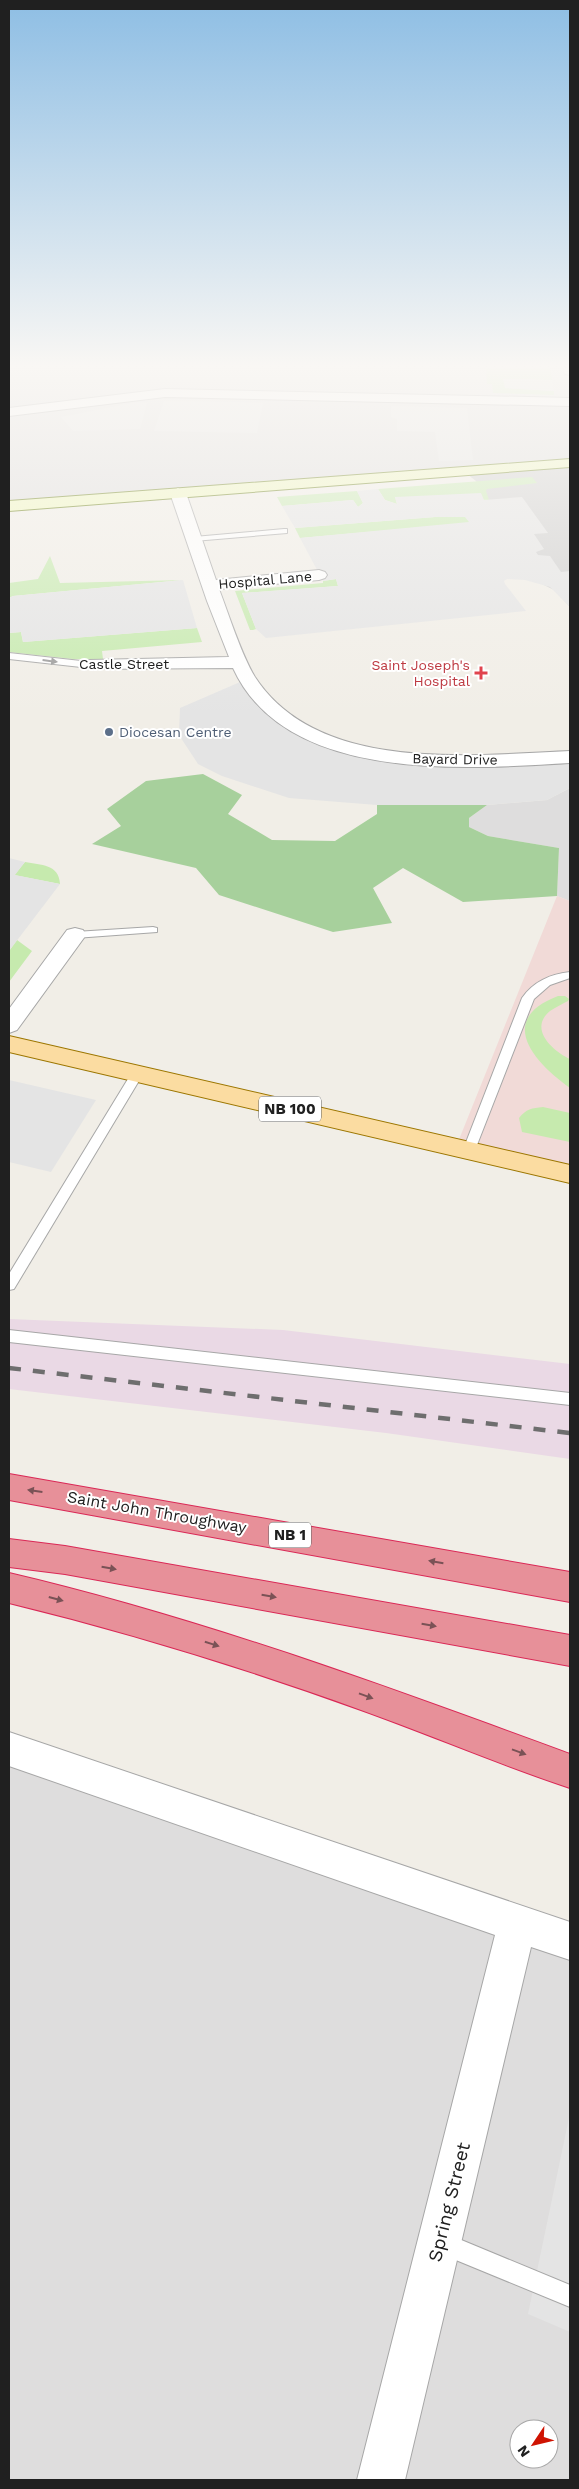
<svg xmlns="http://www.w3.org/2000/svg" width="579" height="2489" viewBox="0 0 579 2489" font-family="'Work Sans',sans-serif">
	<rect width="100%" height="100%" fill="#f1eee7"/>
	<!-- residential -->
	<path fill="#dedddd" fill-rule="evenodd" d="M9 368H570V463L9 506Z
		M570 788V901L557 896 559 848 488 836 469 827V818L487 805 547 800Z
		M9 1758 570 1941V2480H9ZM519 2429H549V2459H519Z"/>
	<!-- commercial -->
	<path fill="#f1dad7" d="M557 896 570 901V1174L456 1147Z"/>
	<!-- industrial -->
	<path fill="#ead9e5" d="M9 1319 283 1330 570 1364V1459L386 1433 9 1389Z"/>
	<!-- religious -->
	<path fill="#cecece" d="M570 463V607L554 590 542 584 476 481 463 471Z"/>
	<!-- grass -->
	<path fill="#c6eaae" d="M486 368H550L552 380 504 379 505 388 554 391V395L493 393 492 384H487Z
		M532 477 537 483 487 489 486 491 489 500 395 497 397 504 385 500 378 489Z
		M357 491 363 503 358 507 353 500 282 506 277 497Z
		M435 517H466L470 523 300 538 295 528Z
		M50 556 60 583 183 580 13 596 9 598V583L38 579Z
		M336 579 338 586 242 593 256 629 253 630H250L235 591 323 583V581Z
		M197 628 202 642 102 651 103 659H73L9 652V633L21 632 23 642Z
		M25 862C41 865 59 864 60 884L14 875Z
		M17 940 32 951 9 982V951Z
		M558 996H565L569 999 568 1001C562 1004 556 1007 550 1011 528 1029 553 1051 570 1059V1088C535 1063 495 1020 558 996Z
		M543 1107 570 1113V1142L522 1132 519 1118C526 1109 532 1108 543 1107Z"/>
	<!-- forest -->
	<path fill="#a7d09c" d="M203 774 242 795 228 814 272 840 335 841 377 814V805H487L469 818V827L488 836 559 848 557 896 463 902 403 868 373 888 392 923 333 932 219 895 196 868 92 844 121 826 107 809 146 781Z"/>
	<!-- parking -->
	<path fill="#e4e4e4" d="M503 379 552 380 554 391 505 388Z
		M164 401 238 402 263 403 257 433 154 431Z
		M137 402 147 403 140 429 73 431 61 417Z
		M391 406 467 408 473 460 439 461 435 432 397 431V419L391 417Z
		M378 489 385 500 397 504 395 497 481 493 484 500 522 497 548 533 534 534 544 549 536 552 538 555 550 556 561 572 570 571V607L550 587 525 580 507 579 504 581 505 584 526 611 266 638 256 629 242 593 338 586 336 579 323 581 300 538 469 522 465 517H435L295 528 282 506 353 500 358 507 363 503 357 491Z
		M183 580 197 628 23 642 21 632 9 633V598L13 596Z
		M247 679 266 702 323 739 423 761 570 757V788L547 800 487 805H377L289 798 222 776 198 764 179 735 180 708Z
		M9 858 25 862 15 875 60 884 9 951Z
		M9 1080 96 1100 51 1172 9 1162Z
		M570 2113V2332L528 2314Z"/>
	<g fill="none" stroke-linecap="round" stroke-linejoin="round">
		<!-- lane casing -->
		<g stroke="#a7a7a7" stroke-width="2">
			<path id="lane" d="M284 529H287V533L194 541 190 539 194 537Z
				M9 653 90 662 94 665 90 668 9 659Z
				M153 927 157 928V932L75 938 69 935 75 932Z
				M570 972V978L550 985 534 999 475 1150 474 1153H464L463 1150 522 998C534 981 551 974 570 972Z
				M137 1070 143 1074 14 1289 9 1290V1274L131 1074Z
				M9 1330 570 1393V1405L9 1342Z
				M442 2232 570 2285V2307L434 2251 431 2243 434 2235Z"/>
		</g>
		<!-- street casing -->
		<g stroke="#a7a7a7" stroke-width="2">
			<path id="street" d="M563 368H570V375L565 374Z
				M165 389 570 398V406L165 397 9 416V408Z
				M178 488 186 493 216 580 319 570 325 572 327 575 325 578 319 580 219 589C229 615 241 654 255 677 318 774 472 755 570 751V763C466 769 286 784 233 668L84 669 81 665 84 661 90 660 229 657 207 601 170 493Z
				M75 928 83 930 86 935 17 1030 9 1033V1009L67 930Z
				M9 1732 570 1922V1960L531 1947 405 2480H357L495 1935 9 1766Z"/>
		</g>
		<!-- secondary casing -->
		<g stroke="#627906" stroke-width="2">
			<path id="secondary" d="M570 459V467L9 511V501Z"/>
		</g>
		<!-- primary casing -->
		<g stroke="#9c7601" stroke-width="2">
			<path id="primary" d="M9 1036 570 1165V1183L9 1052Z"/>
		</g>
		<!-- highway casing -->
		<g stroke="#da2856" stroke-width="2">
			<path id="highway" d="M9 1474 570 1572V1602L9 1500Z
				M9 1539 65 1546 570 1635V1666L65 1574 9 1567Z
				M9 1573C201 1618 385 1686 570 1754V1788C500 1765 431 1735 361 1710 245 1668 128 1632 9 1603Z"/>
		</g>
		<!-- lane -->
		<use href="#lane" fill="#fff" fill-rule="evenodd"/>
		<!-- street -->
		<use href="#street" fill="#fff" fill-rule="evenodd"/>
		<!-- secondary -->
		<use href="#secondary" fill="#f1f9bc" fill-rule="evenodd"/>
		<!-- primary -->
		<use href="#primary" fill="#fbdca1" fill-rule="evenodd"/>
		<!-- highway -->
		<use href="#highway" fill="#e79099" fill-rule="evenodd"/>
		<!-- rail -->
		<path stroke="#6e6e6e" stroke-width="4.5" stroke-dasharray="12 12" stroke-linecap="butt" d="M9 1368 570 1433"/>
	</g>
	<!-- one-way arrows -->
	<defs><path id="oneway-solid" d="M-6-.8H1V-3.2L6.5 0L1 3.2V.8H-6Z" transform="scale(1.25)"/></defs>
	<use fill="#9b9b9b" href="#oneway-solid" transform="translate(50 661) rotate(7)"/>
	<g fill="#7a5256">
		<use href="#oneway-solid" transform="translate(35 1491) rotate(-172)"/>
		<use href="#oneway-solid" transform="translate(436 1562) rotate(-170)"/>
		<use href="#oneway-solid" transform="translate(109 1568) rotate(10)"/>
		<use href="#oneway-solid" transform="translate(269 1596) rotate(10)"/>
		<use href="#oneway-solid" transform="translate(56 1599) rotate(15)"/>
		<use href="#oneway-solid" transform="translate(429 1625) rotate(10)"/>
		<use href="#oneway-solid" transform="translate(212 1644) rotate(17)"/>
		<use href="#oneway-solid" transform="translate(366 1696) rotate(20)"/>
		<use href="#oneway-solid" transform="translate(519 1752) rotate(20)"/>
	</g>
	<!-- sky -->
	<linearGradient id="sky" x2="0" y2="1"><stop stop-color="#8ebee4"/><stop offset="0.51" stop-color="#f9f7f4"/><stop offset="1" stop-color="#f9f7f4" stop-opacity="0"/></linearGradient>
	<rect width="579" height="717" fill="url(#sky)"/>
	<!-- markers -->
	<path fill="#e0444e" stroke="#fff" stroke-width="2" d="M478.5 665.5h5v5h5v5h-5v5h-5v-5h-5v-5h5z"/>
	<circle fill="#5c6f8a" stroke="#fff" stroke-width="2" cx="109" cy="732" r="5"/>
	<g text-anchor="middle" dominant-baseline="central" stroke-width="4" stroke-linejoin="round" paint-order="stroke">
		<!-- far-street labels -->
		<g font-size="14" fill="#202020" stroke="#fff">
			<text transform="translate(265 580) rotate(-5)">Hospital Lane</text>
			<text x="124" y="664">Castle Street</text>
			<text transform="translate(455 759) rotate(1)">Bayard Drive</text>
		</g>
		<!-- far-health labels -->
		<g font-size="14" fill="#be3a42" stroke="#fff" text-anchor="end">
			<text x="470" y="665">Saint Joseph's<tspan x="470" dy="16">Hospital</tspan></text>
		</g>
		<!-- far-service labels -->
		<g font-size="14" fill="#4e5e75" stroke="#fff" text-anchor="start">
			<text x="119" y="732">Diocesan Centre</text>
		</g>
		<!-- shield labels -->
		<g fill="#fff" stroke="#636363" stroke-width="1">
			<rect x="259" y="1096.5" width="62" height="25" rx="4"/>
			<rect x="269" y="1522.5" width="42" height="25" rx="4"/>
		</g>
		<g font-size="15" font-weight="bold" fill="#202020">
			<text x="290" y="1109">NB 100</text>
			<text x="290" y="1535">NB 1</text>
		</g>
		<!-- street labels -->
		<g font-size="16" fill="#202020" stroke="#fff">
			<text transform="translate(157 1512) rotate(10)">Saint John Throughway</text>
		</g>
		<!-- near-street labels -->
		<g font-size="19" fill="#202020" stroke="#fff">
			<text transform="translate(449 2202) rotate(-76)">Spring Street</text>
		</g>
	</g>
	<!-- border -->
	<rect width="579" height="2489" fill="none" stroke="#202020" stroke-width="20"/>
	<!-- north arrow -->
	<g transform="translate(534 2444) rotate(235)"><circle r="24" fill="#ffffff" stroke="#a6a6a6"/>
	<path d="M0-4L9 19L0 12L-9 19Z" fill="#cf1302"/>
	<text y="-8" font-size="14" font-weight="bold" text-anchor="middle" fill="#202020">N</text>
	</g>
</svg>
